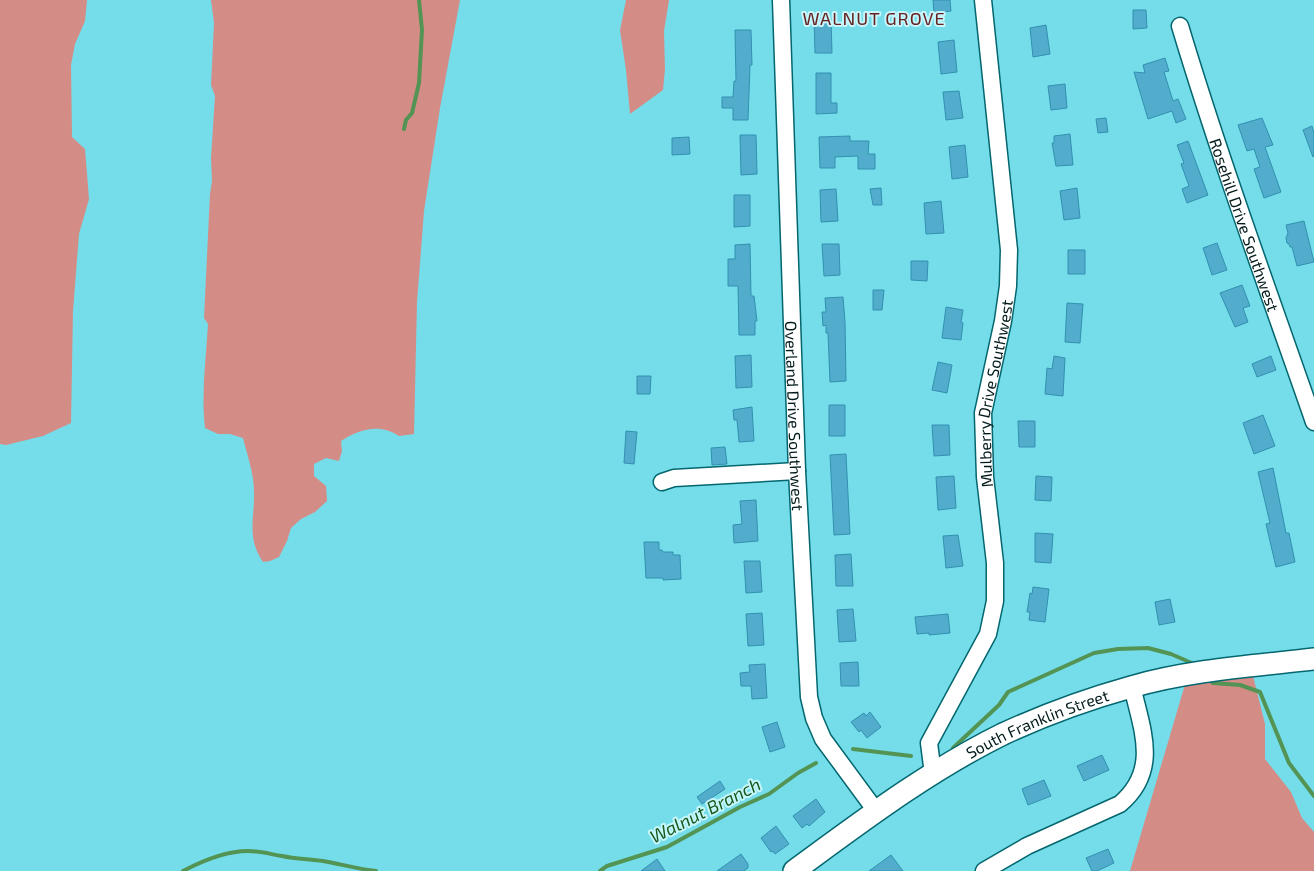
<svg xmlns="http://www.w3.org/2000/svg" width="1314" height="871" viewBox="0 0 1314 871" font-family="'Exo 2',sans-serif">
	<rect width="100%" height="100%" fill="#75dde9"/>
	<!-- green -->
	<path fill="#d48c86" d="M0 0H87L85 21 75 44 71 65 72 137 85 149 89 199 79 234 73 311 71 423 43 436 6 445 0 444Z
		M211 0H460L440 108 424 211 417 302 414 434 399 436C380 423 359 429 341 441L342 451 339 461 326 458 314 464V476L326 486 327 501 315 512 301 519 291 528 287 541 279 557 270 561 263 562C246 537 255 518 254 491 254 474 247 454 243 438L230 434H218L205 428C201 393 206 359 208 324L204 318 210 194 212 181 211 158 215 96 211 85 214 23Z
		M626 0H669L664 31 665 69 663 90 630 114 626 70 620 30Z
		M1253 676 1265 724V759L1291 792 1302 818 1314 832V871H1130L1186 681Z"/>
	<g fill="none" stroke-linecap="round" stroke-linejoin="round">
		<!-- stream -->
		<path stroke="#539455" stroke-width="4" d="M404 129 406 120 412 113 419 83 422 30 419 0
			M1211 681 1213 683 1240 685 1260 692 1289 763 1314 796
			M953 748 999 705 1008 692 1094 653 1118 649 1148 648 1171 654 1194 664
			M853 749 911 756
			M183 871C202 861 226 851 248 851 260 851 270 854 282 856 295 859 310 859 323 861 341 864 358 869 376 871
			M600 871 607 866 667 847 740 807 769 794 798 773 816 763"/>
	</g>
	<!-- building -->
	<path fill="#52adcd" stroke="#3290b0" d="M933 0H950L951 11 934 13Z
		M1133 10H1146L1147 28 1133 29Z
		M814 18H831L832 53H815Z
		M1046 25 1050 54 1033 57 1030 28Z
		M735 30H751L752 65H750L748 120H733V108H722V97H733L734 81H736Z
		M954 40 957 72 941 74 938 42Z
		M1165 58 1169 71 1164 72 1173 101 1178 99 1186 119 1176 123 1172 111 1148 119 1134 72 1145 73 1143 65Z
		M816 73H831V103H837V113L816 114Z
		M1065 84 1067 108 1051 110 1048 86Z
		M959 91 963 118 946 120 943 92Z
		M1106 118 1108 132 1098 133 1096 119Z
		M1262 118 1273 145 1265 147 1281 192 1264 198 1254 169 1260 167 1254 149 1247 151 1238 125Z
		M1312 126 1314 133V156L1313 157 1303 130Z
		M1070 134 1073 165 1056 166 1052 143H1054V136Z
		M740 135H756L757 174 741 175Z
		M850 136V141H869L868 154H875V169H858V156L835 157V168H820L819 137Z
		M689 137 690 154 672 155V138Z
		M1188 141 1208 195 1187 203 1182 189 1189 186 1181 164 1184 163 1177 145Z
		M965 145 968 177 952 179 949 147Z
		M881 188 882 205H873L870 189Z
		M1077 188 1080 218 1064 220 1060 191Z
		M836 189 838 221 821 222 820 190Z
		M734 195H750V226L734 227Z
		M941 201 944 233 926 234 924 203Z
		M1304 221 1314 262 1297 266 1292 247H1290L1289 244 1287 243 1286 238 1288 233 1286 225Z
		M1217 243 1227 270 1212 275 1203 248Z
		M750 244 751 296H754L757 321H755V335H739L738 286H728V259H735V245Z
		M822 244H839L840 275 824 276Z
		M1068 250H1085V274H1068Z
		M911 261H928L927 281 911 280Z
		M1242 285 1250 306 1243 308 1248 322 1235 327 1220 293Z
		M873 290H884L882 310H873Z
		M843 297 845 322 846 381 830 382 828 333H826V325L823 326 822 312H826L825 298Z
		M1067 303 1083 304 1080 343 1065 342Z
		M946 307 963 310 961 322 963 323 961 340 942 338Z
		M751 355 752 387 736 388 735 356Z
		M1054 356 1065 358 1063 396 1045 394 1047 368 1052 369Z
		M1271 356 1276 370 1257 377 1252 364Z
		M938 362 952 365 947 393 932 390Z
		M637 376H651L650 394H637Z
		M829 405H845V436H829Z
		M752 407 754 441 739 442 737 420H734L733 410Z
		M1263 415 1275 446 1254 454 1243 423Z
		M1018 421H1035V447H1019Z
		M932 425H949L950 455 934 456Z
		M626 431 637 432 634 464 624 463Z
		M725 447 727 464 712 465 711 448Z
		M846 454 850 534 834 535 830 455Z
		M1273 468 1286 533H1289L1295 562 1276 567 1266 524 1270 523 1258 472Z
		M954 476 956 508 938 510 936 477Z
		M1036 476 1052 477 1051 501 1035 500Z
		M756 500 758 541 734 543 733 525 742 524 740 501Z
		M1035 533 1053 534 1051 563 1035 562Z
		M958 535 963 566 946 568 943 536Z
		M644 542H659V550H662L663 552H673V555H680L681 579 663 580V578H646Z
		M851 554 853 586H836L835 555Z
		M744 561H760L762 592 746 593Z
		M1033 587 1049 589 1045 622 1029 620 1030 612H1027L1030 593 1032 594Z
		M1170 599 1175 622 1159 625 1155 602Z
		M853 609 856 641 839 642 837 610Z
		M762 613 764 645 748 646 746 614Z
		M948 614 950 633 929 635V633L917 634 915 617Z
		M858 662 859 686H841L840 663Z
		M765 664 767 698 752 699 751 686H741L740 673 750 672 749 665Z
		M870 712 881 727 867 738 861 730 859 732 851 722 864 713 866 716Z
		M777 722 785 747 770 752 762 727Z
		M1102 755 1109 770 1084 781 1077 766Z
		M1044 780 1051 796 1028 805 1022 789Z
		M720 781 725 789 702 804 697 797Z
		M816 799 825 812 809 826 807 824 802 828 793 816Z
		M776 826 789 844 775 854 773 851 771 852 761 838Z
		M1108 849 1114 863 1097 871H1092L1086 858Z
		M741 854 748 864V868L744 871H717Z
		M891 855 903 871H869Z
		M657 859 665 871H641Z"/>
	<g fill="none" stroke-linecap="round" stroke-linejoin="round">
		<!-- minor casing -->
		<g stroke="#04666e" stroke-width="19">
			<g id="minor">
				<path id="s1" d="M781 0 797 471 809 697 814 718 823 739 876 811"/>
				<path id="s2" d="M1180 26C1220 159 1268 290 1314 422"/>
				<path d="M662 482 674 478 797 471"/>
				<path id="s3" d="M933 774 929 743 988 634 995 601V563L985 477 983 413 1003 321 1008 286 1009 250 983 0"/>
				<path d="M984 871 1027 846 1120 804C1160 770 1142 730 1132 686"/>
			</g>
		</g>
		<!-- major casing -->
		<g stroke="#04666e" stroke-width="24">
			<g id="major">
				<path id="s4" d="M794 871C861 822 928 771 1003 734 1044 715 1088 699 1131 687 1190 670 1253 666 1314 659"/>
			</g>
		</g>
		<!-- minor -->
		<use href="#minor" stroke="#fff" stroke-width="16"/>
		<!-- major -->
		<use href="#major" stroke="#fff" stroke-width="21"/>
	</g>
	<g text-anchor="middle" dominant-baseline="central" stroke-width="4" stroke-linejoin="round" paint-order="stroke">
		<!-- street labels -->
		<g font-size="16" fill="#031a1c" stroke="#c6f6fb">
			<text stroke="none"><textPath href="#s2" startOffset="209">Rosehill Drive Southwest</textPath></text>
			<text stroke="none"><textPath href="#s3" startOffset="398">Mulberry Drive Southwest</textPath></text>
			<text stroke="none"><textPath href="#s1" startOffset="416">Overland Drive Southwest</textPath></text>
			<text stroke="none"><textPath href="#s4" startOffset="286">South Franklin Street</textPath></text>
		</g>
		<!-- neighbourhood labels -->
		<g font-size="18" letter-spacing="1" fill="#662120" stroke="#c6f6fb">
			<text x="874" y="18">WALNUT GROVE</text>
		</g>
		<!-- water labels -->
		<g font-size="18" font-style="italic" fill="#155a1c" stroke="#c6f6fb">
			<text transform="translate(705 810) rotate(-27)">Walnut Branch</text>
		</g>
	</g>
</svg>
